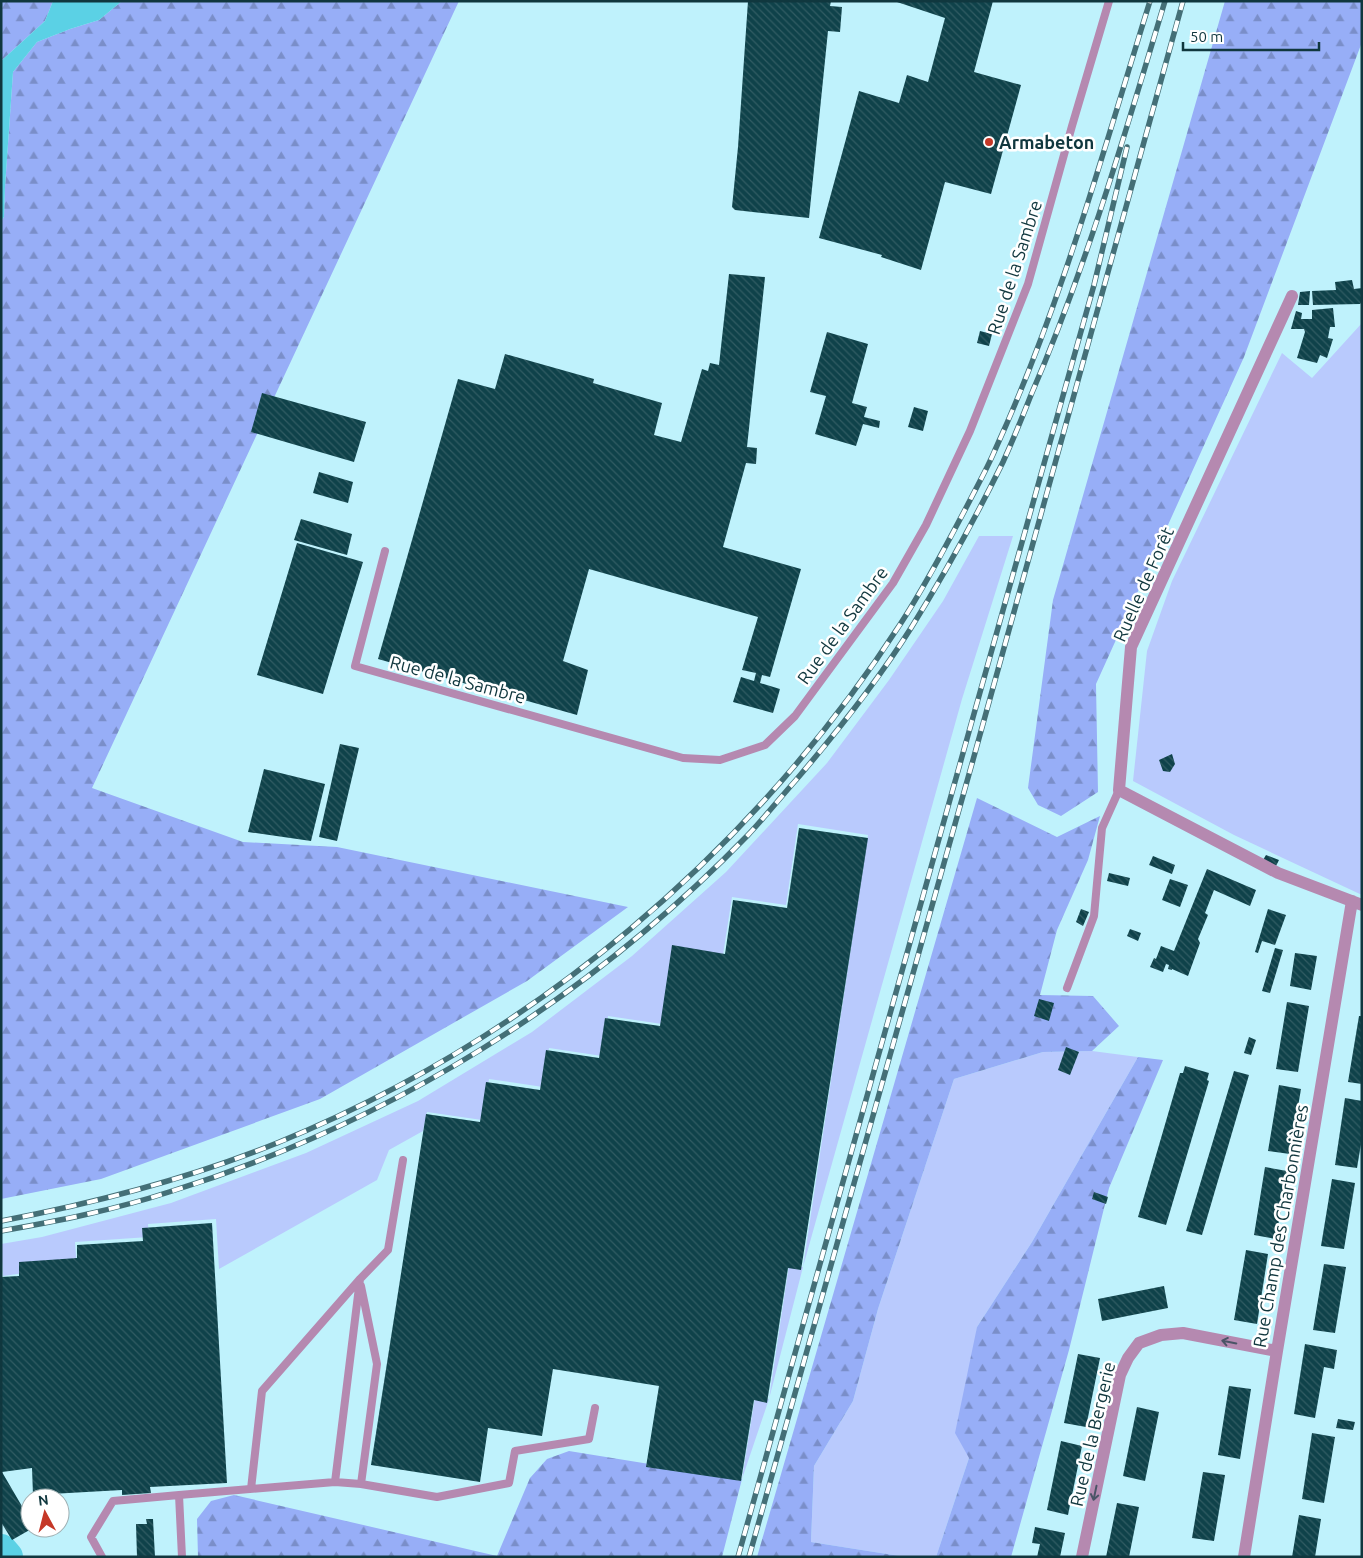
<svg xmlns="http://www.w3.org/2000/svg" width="1363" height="1558" viewBox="0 0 1363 1558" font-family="Ubuntu,sans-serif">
	<defs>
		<pattern id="forest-firs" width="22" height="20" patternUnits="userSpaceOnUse" patternTransform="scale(1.25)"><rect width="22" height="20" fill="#97aef7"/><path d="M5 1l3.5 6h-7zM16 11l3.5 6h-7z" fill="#7a8ec9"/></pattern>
		<pattern id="building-back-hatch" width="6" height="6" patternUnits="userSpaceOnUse" patternTransform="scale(1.25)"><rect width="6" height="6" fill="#0f424a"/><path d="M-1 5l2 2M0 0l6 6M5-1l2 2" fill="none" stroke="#315c63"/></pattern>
	</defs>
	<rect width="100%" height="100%" fill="#bff2fc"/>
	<!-- grass -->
	<path fill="#b9cafd" d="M1362 323V895L1234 835 1133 781 1147 651 1172 581 1282 353 1312 378Z
		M979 536H1013L962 699 803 1267 769 1399 742 1479 755 1397 769 1399 789 1265 803 1267 868 835 798 824 786 905 732 897 723 955 662 1024 608 1016 602 1056 549 1048 543 1087 489 1079 482 1120 427 1112 423 1131 389 1150 377 1180 219 1269 216 1219 148 1224 149 1237 75 1242 77 1270 24 1273 3 1276 1 1244 42 1237 171 1203 306 1153 418 1101 532 1032 632 956 726 872 827 763 889 680 943 601Z
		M1092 1051 1138 1057 1032 1242 977 1327 969 1458 936 1557H906L811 1542 814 1466 853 1401 878 1309 954 1079 1043 1052Z"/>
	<!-- forest -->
	<path fill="url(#forest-firs)" d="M1 1H53L45 21 1 61Z
		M122 1H459L92 788 243 842 337 847 628 907 527 981 320 1099 101 1179 1 1199V221L4 217 5 187 13 72 37 42 70 29 99 20Z
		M1225 1H1362V42L1244 357 1096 684 1098 792 1061 816 1038 805 1028 788 1053 600Z
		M977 798 1057 837 1100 816 1088 860 1057 930 1040 995 1093 996 1119 1026 1092 1051 1043 1052 954 1079 878 1309 853 1401 814 1466 811 1542 906 1557H757Z
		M1138 1057 1163 1060 1109 1188 1069 1350 1011 1557H936L969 1458 955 1433 977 1327 1032 1242Z
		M569 1451 742 1479 722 1557H198L197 1519 211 1501 234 1495 497 1556 530 1478 547 1459Z"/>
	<!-- water -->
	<path fill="#5bd1e5" d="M53 1H122L99 20 70 29 37 42 13 72 5 187 4 217 1 221V61L45 21Z"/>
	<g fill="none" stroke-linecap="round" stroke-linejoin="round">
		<!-- river -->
		<path stroke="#5bd1e5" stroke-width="32" d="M1 1550 7 1557"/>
	</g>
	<!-- building -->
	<path fill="url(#building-back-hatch)" d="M748 1H831L830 6 842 7 840 32 828 31 809 218 735 210 732 207 738 147Z
		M894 1H993L974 72 1021 85 991 194 945 182 921 270 881 257 882 255 819 238 859 91 899 103 907 75 928 82 945 18Z
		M729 274 765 277 747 447 757 448 756 464 746 463 723 547 801 569 770 677 762 675 760 683 780 689 773 713 733 702 741 677 754 681 756 673 742 670 758 617 589 569 563 661 588 670 577 715 378 659 458 379 495 389 505 354 594 379 593 383 662 403 654 435 681 442 702 369 708 371 710 363 719 365Z
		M1352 280 1354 289 1362 288V302L1360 304 1313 305 1312 291 1336 290 1335 282Z
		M1310 291 1309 305H1298L1300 292Z
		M1333 308 1335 327H1330L1328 338 1333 339 1327 358 1320 355 1317 363 1297 358 1305 332 1304 329H1291L1296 311 1302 313 1301 319H1312V310Z
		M980 331 992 334 989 346 977 343Z
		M827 332 868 344 852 403 867 407 864 417 880 421 879 428 863 424 856 446 815 434 826 396 810 392Z
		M262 393 366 422 354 462 251 432Z
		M914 407 928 411 923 431 908 427Z
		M319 472 353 482 348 503 313 493Z
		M301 519 352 534 347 555 294 540Z
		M297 543 363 562 323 694 257 675Z
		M340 744 359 748 337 841 319 837Z
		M1172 754 1175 764 1170 772 1163 771 1159 760Z
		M264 769 325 784 311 841 248 832Z
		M799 828 868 838 801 1270 788 1268 767 1403 754 1400 741 1481 646 1467 659 1386 553 1369 542 1436 488 1428 480 1482 371 1465 426 1114 480 1122 486 1082 540 1090 546 1050 599 1058 605 1018 660 1026 672 945 725 954 733 900 787 908Z
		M1266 855 1279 860 1276 866 1263 860Z
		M1153 856 1175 865 1172 874 1149 865Z
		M1207 869 1256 890 1250 906 1214 890 1205 913 1208 915 1198 939 1200 943 1188 976 1172 969V970L1168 969 1169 965 1166 964 1163 972 1150 967 1154 958 1156 959 1161 946 1174 951Z
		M1109 873 1130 878 1128 886 1107 881Z
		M1170 879 1188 885 1180 907 1162 900Z
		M1081 909 1089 912 1083 926 1076 922Z
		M1268 909 1286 915 1275 945 1262 941 1258 953 1255 952Z
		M1130 929 1141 933 1138 941 1127 936Z
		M1275 948 1283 950 1270 993 1262 991Z
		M1295 953 1317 956 1311 990 1290 986Z
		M1039 999 1054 1003 1049 1021 1034 1016Z
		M1287 1002 1309 1006 1298 1072 1276 1069Z
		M1359 1016H1362V1084L1348 1082Z
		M1249 1037 1256 1040 1251 1055 1244 1053Z
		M1066 1047 1079 1052 1070 1075 1058 1070Z
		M1185 1066 1209 1073 1207 1080 1209 1081 1166 1225 1138 1217 1180 1073H1183Z
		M1234 1071 1249 1075 1202 1235 1186 1231Z
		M1279 1085 1301 1089 1290 1154 1268 1151Z
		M1345 1098 1362 1101V1138L1357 1168 1335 1165Z
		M1265 1167 1287 1171 1276 1239 1254 1235Z
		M1332 1179 1355 1183 1344 1249 1321 1246Z
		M1094 1192 1108 1197 1106 1204 1092 1199Z
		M212 1223 227 1483 150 1487 151 1493 122 1495V1490L33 1495 32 1468 2 1472 30 1520V1528H33L12 1540 1 1522V1277L19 1276V1262L77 1258V1245L143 1241 142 1228Z
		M1246 1250 1268 1254 1257 1324 1234 1320Z
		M1324 1264 1346 1267 1335 1333 1313 1330Z
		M1164 1286 1168 1308 1102 1321 1098 1299Z
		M1305 1344 1337 1350 1334 1369 1324 1367 1315 1418 1294 1414Z
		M1078 1354 1100 1358 1086 1427 1064 1423Z
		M1229 1386 1251 1389 1240 1459 1218 1455Z
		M1137 1407 1159 1412 1145 1481 1123 1476Z
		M1338 1419 1355 1422 1353 1430 1336 1428Z
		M1312 1433 1335 1437 1324 1503 1302 1499Z
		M1061 1441 1082 1446 1068 1515 1047 1510Z
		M1203 1472 1225 1475 1214 1541 1192 1538Z
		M1117 1503 1139 1507 1129 1557H1106Z
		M1299 1515 1321 1519 1315 1557H1292Z
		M146 1519H153L155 1557H137L136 1524H147Z
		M1035 1527 1065 1533 1060 1557H1037L1040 1544 1032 1543Z"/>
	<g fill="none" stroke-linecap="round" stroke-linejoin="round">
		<!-- service -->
		<path stroke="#b589b0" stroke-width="8" d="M385 551 355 666 683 758 720 760 765 745 795 716 893 583 926 525 970 431 1028 284 1072 126 1109 1
			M1067 988 1094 916 1102 828 1119 790
			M335 1482 360 1279 388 1250 403 1160
			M361 1484 377 1364 361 1286
			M251 1489 262 1391 360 1279
			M102 1557 91 1537 113 1501 179 1495
			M182 1557 179 1495 335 1482 361 1484 437 1497 509 1483 515 1451 589 1439 595 1408"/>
		<!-- minor -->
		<path stroke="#b589b0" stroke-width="12" d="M1292 296 1131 647 1119 790 1278 873 1362 905
			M1082 1557 1120 1375 1128 1358 1139 1343 1161 1335 1183 1333 1277 1351
			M1244 1557 1277 1351 1352 901"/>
		<!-- rail casing -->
		<g stroke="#446f77" stroke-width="5.5">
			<path id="rail" d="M1 1221C95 1203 188 1179 277 1143 532 1039 751 854 901 623 925 586 946 546 967 506 976 488 987 469 995 450 1061 306 1103 152 1150 1
				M1 1231C58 1221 114 1210 169 1192 388 1124 589 999 748 835 765 817 780 798 796 780 837 732 877 682 911 628 944 575 975 519 1003 462 1013 440 1022 418 1031 395 1086 268 1125 134 1165 1
				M738 1557 1094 285 1127 147
				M749 1557 973 760 1183 1"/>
		</g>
		<!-- rail -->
		<use href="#rail" stroke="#fff" stroke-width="4" stroke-dasharray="11" stroke-linecap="butt"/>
	</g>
	<!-- one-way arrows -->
	<defs><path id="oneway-shaft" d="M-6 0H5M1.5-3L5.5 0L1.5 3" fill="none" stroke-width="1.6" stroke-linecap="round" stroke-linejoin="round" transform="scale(1.25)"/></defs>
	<g stroke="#4a5466">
		<use href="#oneway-shaft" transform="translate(1229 1342) rotate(-169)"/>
		<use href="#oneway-shaft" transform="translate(1095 1493) rotate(102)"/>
	</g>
	<!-- markers -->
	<circle fill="#c53827" stroke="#fff" stroke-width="2" cx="989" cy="142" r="5"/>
	<g text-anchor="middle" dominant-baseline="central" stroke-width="5" stroke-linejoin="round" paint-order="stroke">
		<!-- poi labels -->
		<g font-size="18" font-weight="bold" fill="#10373e" stroke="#fff" text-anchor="start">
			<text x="999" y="142">Armabeton</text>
		</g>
		<!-- street labels -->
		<g font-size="18" fill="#10373e" stroke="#fff">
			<text transform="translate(1014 267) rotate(-72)">Rue de la Sambre</text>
			<text transform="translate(1143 584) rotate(-66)">Ruelle de Forêt</text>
			<text transform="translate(842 625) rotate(-54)">Rue de la Sambre</text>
			<text transform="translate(458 679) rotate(15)">Rue de la Sambre</text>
			<text transform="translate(1280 1226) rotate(-80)">Rue Champ des Charbonnières</text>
			<text transform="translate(1092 1434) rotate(-77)">Rue de la Bergerie</text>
		</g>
	</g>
	<!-- border -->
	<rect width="1363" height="1558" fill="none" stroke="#10373e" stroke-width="5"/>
	<!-- north arrow -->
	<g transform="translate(45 1513) rotate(353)"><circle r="24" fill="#ffffff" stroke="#9fafb2"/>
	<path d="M0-4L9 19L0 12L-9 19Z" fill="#c53827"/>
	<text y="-8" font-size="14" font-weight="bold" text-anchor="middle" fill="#10373e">N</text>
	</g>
	<!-- scale -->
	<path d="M1183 42v8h136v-8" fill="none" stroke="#10373e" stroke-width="2.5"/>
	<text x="1190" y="42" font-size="15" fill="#10373e" stroke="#ffffff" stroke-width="4" paint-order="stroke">50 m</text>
</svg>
